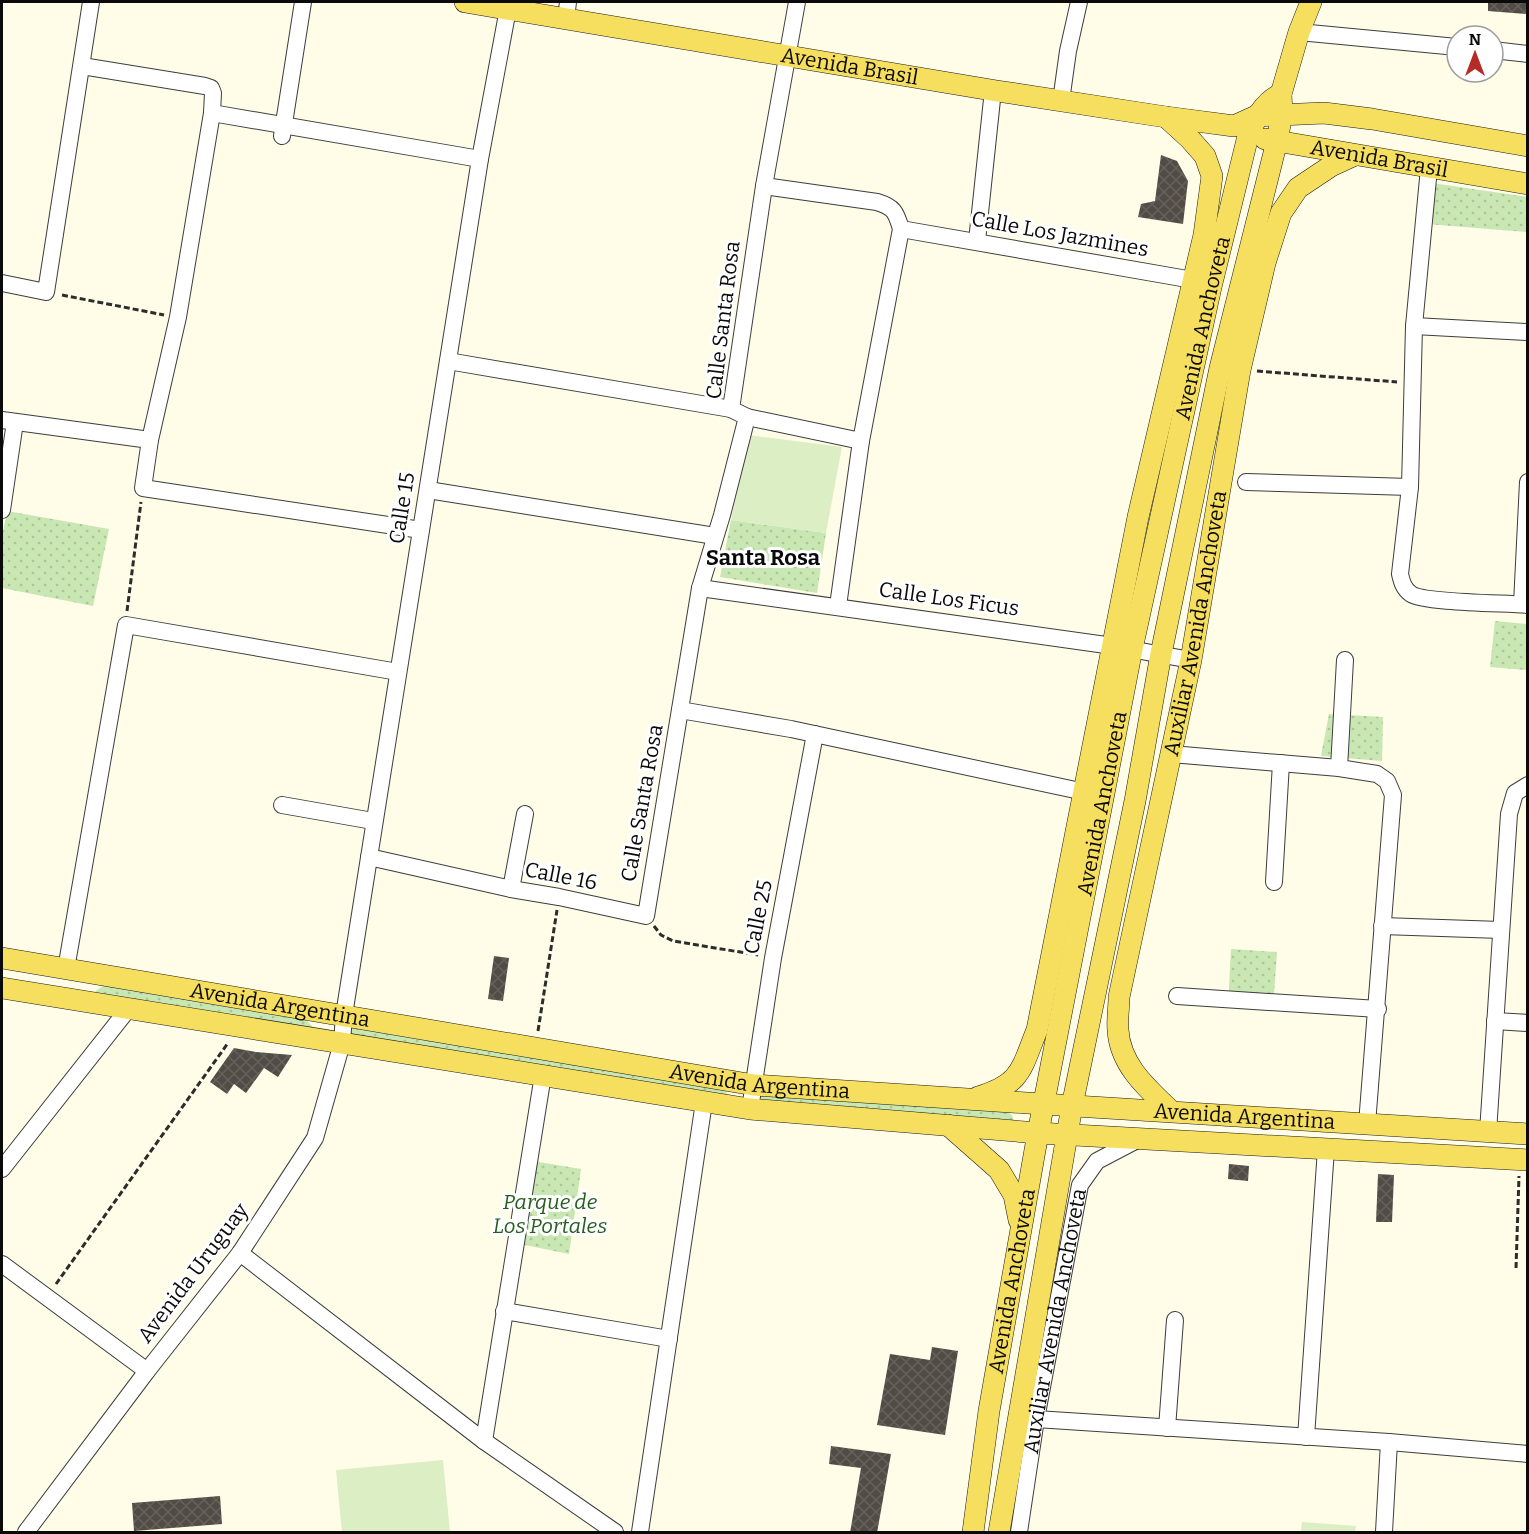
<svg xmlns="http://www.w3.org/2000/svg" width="1529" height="1534" viewBox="0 0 1529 1534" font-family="Bitter,serif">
	<defs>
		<pattern id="park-dots" width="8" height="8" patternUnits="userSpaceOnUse" patternTransform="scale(1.5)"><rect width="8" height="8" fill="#c9e7b3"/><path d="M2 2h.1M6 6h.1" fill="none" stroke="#abc599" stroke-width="1.8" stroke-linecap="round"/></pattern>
		<pattern id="building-cross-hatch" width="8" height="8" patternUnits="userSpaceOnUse" patternTransform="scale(1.5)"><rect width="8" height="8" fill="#524c46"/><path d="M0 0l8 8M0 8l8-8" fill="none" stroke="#66615c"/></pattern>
	</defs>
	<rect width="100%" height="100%" fill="#fffce7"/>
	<!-- park -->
	<path fill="url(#park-dots)" d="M1432 183 1527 197V232L1427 224Z
		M7 511 109 529 93 606 2 588V537Z
		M731 520 826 533 817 593 720 577Z
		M1495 621 1527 624V670L1490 667Z
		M1329 714 1383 717 1382 761 1321 756Z
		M1231 949 1277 952 1273 1008 1228 1006Z
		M112 985 304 1018 315 1029 93 993 103 986Z
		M351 1026 725 1085 727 1095 350 1044Z
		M764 1091 1003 1108 1012 1115 1014 1122 764 1109 756 1097Z
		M533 1161 581 1169 569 1254 520 1244Z"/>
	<!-- pitch -->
	<path fill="#dceec4" d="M748 435 842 447 826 533 731 520Z
		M443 1460 450 1532H342L336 1470Z
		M1302 1522 1356 1526 1355 1532H1301Z"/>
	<!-- building -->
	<path fill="url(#building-cross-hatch)" d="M1488 2H1527V14L1488 11Z
		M1161 155 1177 161 1188 181 1183 224 1138 217 1141 204 1155 201Z
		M494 956 509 958 503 1001 488 999Z
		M234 1048 256 1052 292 1055 278 1077 264 1068 246 1093 234 1084 227 1094 210 1082Z
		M1229 1164 1249 1166 1248 1181 1228 1179Z
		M1378 1174 1394 1175 1392 1222H1376Z
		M932 1347 958 1351 945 1435 877 1425 890 1354 930 1360Z
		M831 1446 891 1454 877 1533H850L861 1468 829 1464Z
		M220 1496 222 1524 134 1531 132 1503Z"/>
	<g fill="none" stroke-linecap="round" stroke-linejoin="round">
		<!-- minor casing -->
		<g stroke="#3d3d3d" stroke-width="18">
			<g id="minor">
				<path d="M566 19 568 2"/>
				<path d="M1299 32 1457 47"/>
				<path d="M1493 50 1528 54"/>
				<path d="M82 66 205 86 211 88 213 93 212 113 178 317 150 440 143 488 421 530"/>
				<path d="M1061 101 1068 51 1079 2"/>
				<path d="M212 113 480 159"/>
				<path d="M282 136 303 2"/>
				<path d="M1429 168 1414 326 1410 487 1400 574C1402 583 1404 589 1411 594 1424 603 1506 603 1528 605"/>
				<path d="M764 186 877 202C894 207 896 212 901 229L861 441 838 606"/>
				<path d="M901 229 1193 280 1204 284"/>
				<path d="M977 241 993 90"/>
				<path d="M2 283 46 292 91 2"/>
				<path d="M1414 326 1528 332"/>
				<path d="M448 361 731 409"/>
				<path d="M747 417 861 441"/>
				<path d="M2 420 150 440"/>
				<path d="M1246 482 1410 487"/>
				<path d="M428 490 715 536"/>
				<path d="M2 510 15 422"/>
				<path d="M700 588 1113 646 1191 660"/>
				<path d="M1522 604 1528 482"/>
				<path d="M680 710 791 729 1094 794"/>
				<path d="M1171 754 1339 768 1377 774 1387 781 1393 795 1367 1124"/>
				<path d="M1339 768 1345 660"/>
				<path d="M282 805 373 821"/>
				<path d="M369 857 511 889 559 897 646 916 700 588 722 515 747 417 731 409 764 186 797 2"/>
				<path d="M1274 882 1281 763"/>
				<path d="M511 889 525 814"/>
				<path d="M1382 926 1501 930"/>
				<path d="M66 969 126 625 398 672"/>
				<path d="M1177 996 1378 1009"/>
				<path d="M1495 1021 1528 1023"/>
				<path d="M750 1109 773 958 815 734"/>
				<path d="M1488 1132 1509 814 1515 793 1528 785"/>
				<path d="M2 1169 129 1008"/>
				<path d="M240 1253 484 1441 615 1532"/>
				<path d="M2 1264 147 1371"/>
				<path d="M504 1311 669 1339"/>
				<path d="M1036 1419 1389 1442 1528 1454"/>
				<path d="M1167 1428 1175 1320"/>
				<path d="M1306 1437 1326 1149"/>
				<path d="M484 1441 543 1075"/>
				<path d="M26 1532 147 1371 240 1253 315 1138 342 1043 344 1015 480 159 508 9"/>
				<path d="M640 1532 704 1102"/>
				<path id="s1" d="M1019 1532 1036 1419 1080 1185 1097 1161 1139 1139"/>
				<path d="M1384 1532 1389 1442"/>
			</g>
		</g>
		<!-- major casing -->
		<g stroke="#1b1b1b" stroke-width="22">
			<g id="major">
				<path id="s2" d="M465 2 997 91 1166 117 1234 126 1256 116 1324 113 1372 119 1528 146"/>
				<path id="s3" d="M1265 139 1528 184"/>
				<path id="s4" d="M2 958 754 1085 1043 1104 1528 1134"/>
				<path d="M2 988 750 1109 1038 1133 1528 1160"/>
				<path d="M978 1097C1022 1084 1021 1069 1037 1030L1138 517 1204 235 1212 176 1205 156 1190 139 1166 117"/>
				<path id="s5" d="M1171 1111C1147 1088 1120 1065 1118 1030 1117 1019 1119 1008 1119 997L1191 660 1240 370 1265 263 1281 213 1298 188 1331 166 1355 155"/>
				<path d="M948 1125 999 1170 1014 1195 1019 1220"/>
				<path id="s6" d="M973 1532 989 1411 1038 1133 1132 649 1211 287 1248 136C1255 120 1263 102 1281 94"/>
				<path d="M999 1532 1072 1106 1135 801 1161 654 1220 368 1277 141 1282 114 1281 94 1299 32 1311 2"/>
			</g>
		</g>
		<!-- path -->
		<path stroke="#2c2c2c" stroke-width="3" stroke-dasharray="6 3" stroke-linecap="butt" d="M62 295 164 315
			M1257 371 1397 382
			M127 611 141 502
			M654 926 661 935 673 941 758 955
			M538 1031 557 910
			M1516 1268 1519 1176
			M56 1284 228 1043"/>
		<!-- minor -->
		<use href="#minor" stroke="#fff" stroke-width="16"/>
		<!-- major -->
		<use href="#major" stroke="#f6de5f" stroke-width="21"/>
	</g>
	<g text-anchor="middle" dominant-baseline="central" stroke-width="6" stroke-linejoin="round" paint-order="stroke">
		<!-- street labels -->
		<g font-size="21" fill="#0a0a0a" stroke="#fff">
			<text stroke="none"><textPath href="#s2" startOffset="390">Avenida Brasil</textPath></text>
			<text stroke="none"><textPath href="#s3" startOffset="116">Avenida Brasil</textPath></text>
			<text transform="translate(1060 234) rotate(10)">Calle Los Jazmines</text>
			<text transform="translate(723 320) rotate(-83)">Calle Santa Rosa</text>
			<text stroke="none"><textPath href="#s6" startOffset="1226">Avenida Anchoveta</textPath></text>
			<text transform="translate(402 508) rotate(-81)">Calle 15</text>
			<text transform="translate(949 599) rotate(8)">Calle Los Ficus</text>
			<text stroke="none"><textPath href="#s5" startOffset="514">Auxiliar Avenida Anchoveta</textPath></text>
			<text transform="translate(642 803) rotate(-80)">Calle Santa Rosa</text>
			<text stroke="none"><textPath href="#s6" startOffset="740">Avenida Anchoveta</textPath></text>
			<text transform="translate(561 876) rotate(11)">Calle 16</text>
			<text transform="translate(758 917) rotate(-79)">Calle 25</text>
			<text stroke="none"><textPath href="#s4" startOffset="282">Avenida Argentina</textPath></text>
			<text stroke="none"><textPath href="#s4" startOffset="768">Avenida Argentina</textPath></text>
			<text stroke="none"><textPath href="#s4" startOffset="1254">Avenida Argentina</textPath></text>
			<text transform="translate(193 1273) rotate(-53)">Avenida Uruguay</text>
			<text stroke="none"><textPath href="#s6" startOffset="254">Avenida Anchoveta</textPath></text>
			<text stroke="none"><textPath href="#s1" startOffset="214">Auxiliar Avenida Anchoveta</textPath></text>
		</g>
		<!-- park labels -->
		<g font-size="21" font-style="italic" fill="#255e1d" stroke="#fff">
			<text x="550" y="1202">Parque de<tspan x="550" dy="24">Los Portales</tspan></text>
		</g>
		<!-- neighbourhood labels -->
		<g font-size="22" font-weight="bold" fill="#0a0a0a" stroke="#fff">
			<text x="763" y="557">Santa Rosa</text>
		</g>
	</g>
	<!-- border -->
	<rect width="1529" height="1534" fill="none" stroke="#0a0a0a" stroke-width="6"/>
	<!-- north arrow -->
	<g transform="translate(1475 54)"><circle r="28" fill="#ffffff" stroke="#9d9d9d" stroke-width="1.5"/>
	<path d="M0-4.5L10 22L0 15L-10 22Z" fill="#b52c26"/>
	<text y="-9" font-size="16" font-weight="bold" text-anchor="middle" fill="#0a0a0a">N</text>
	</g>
</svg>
